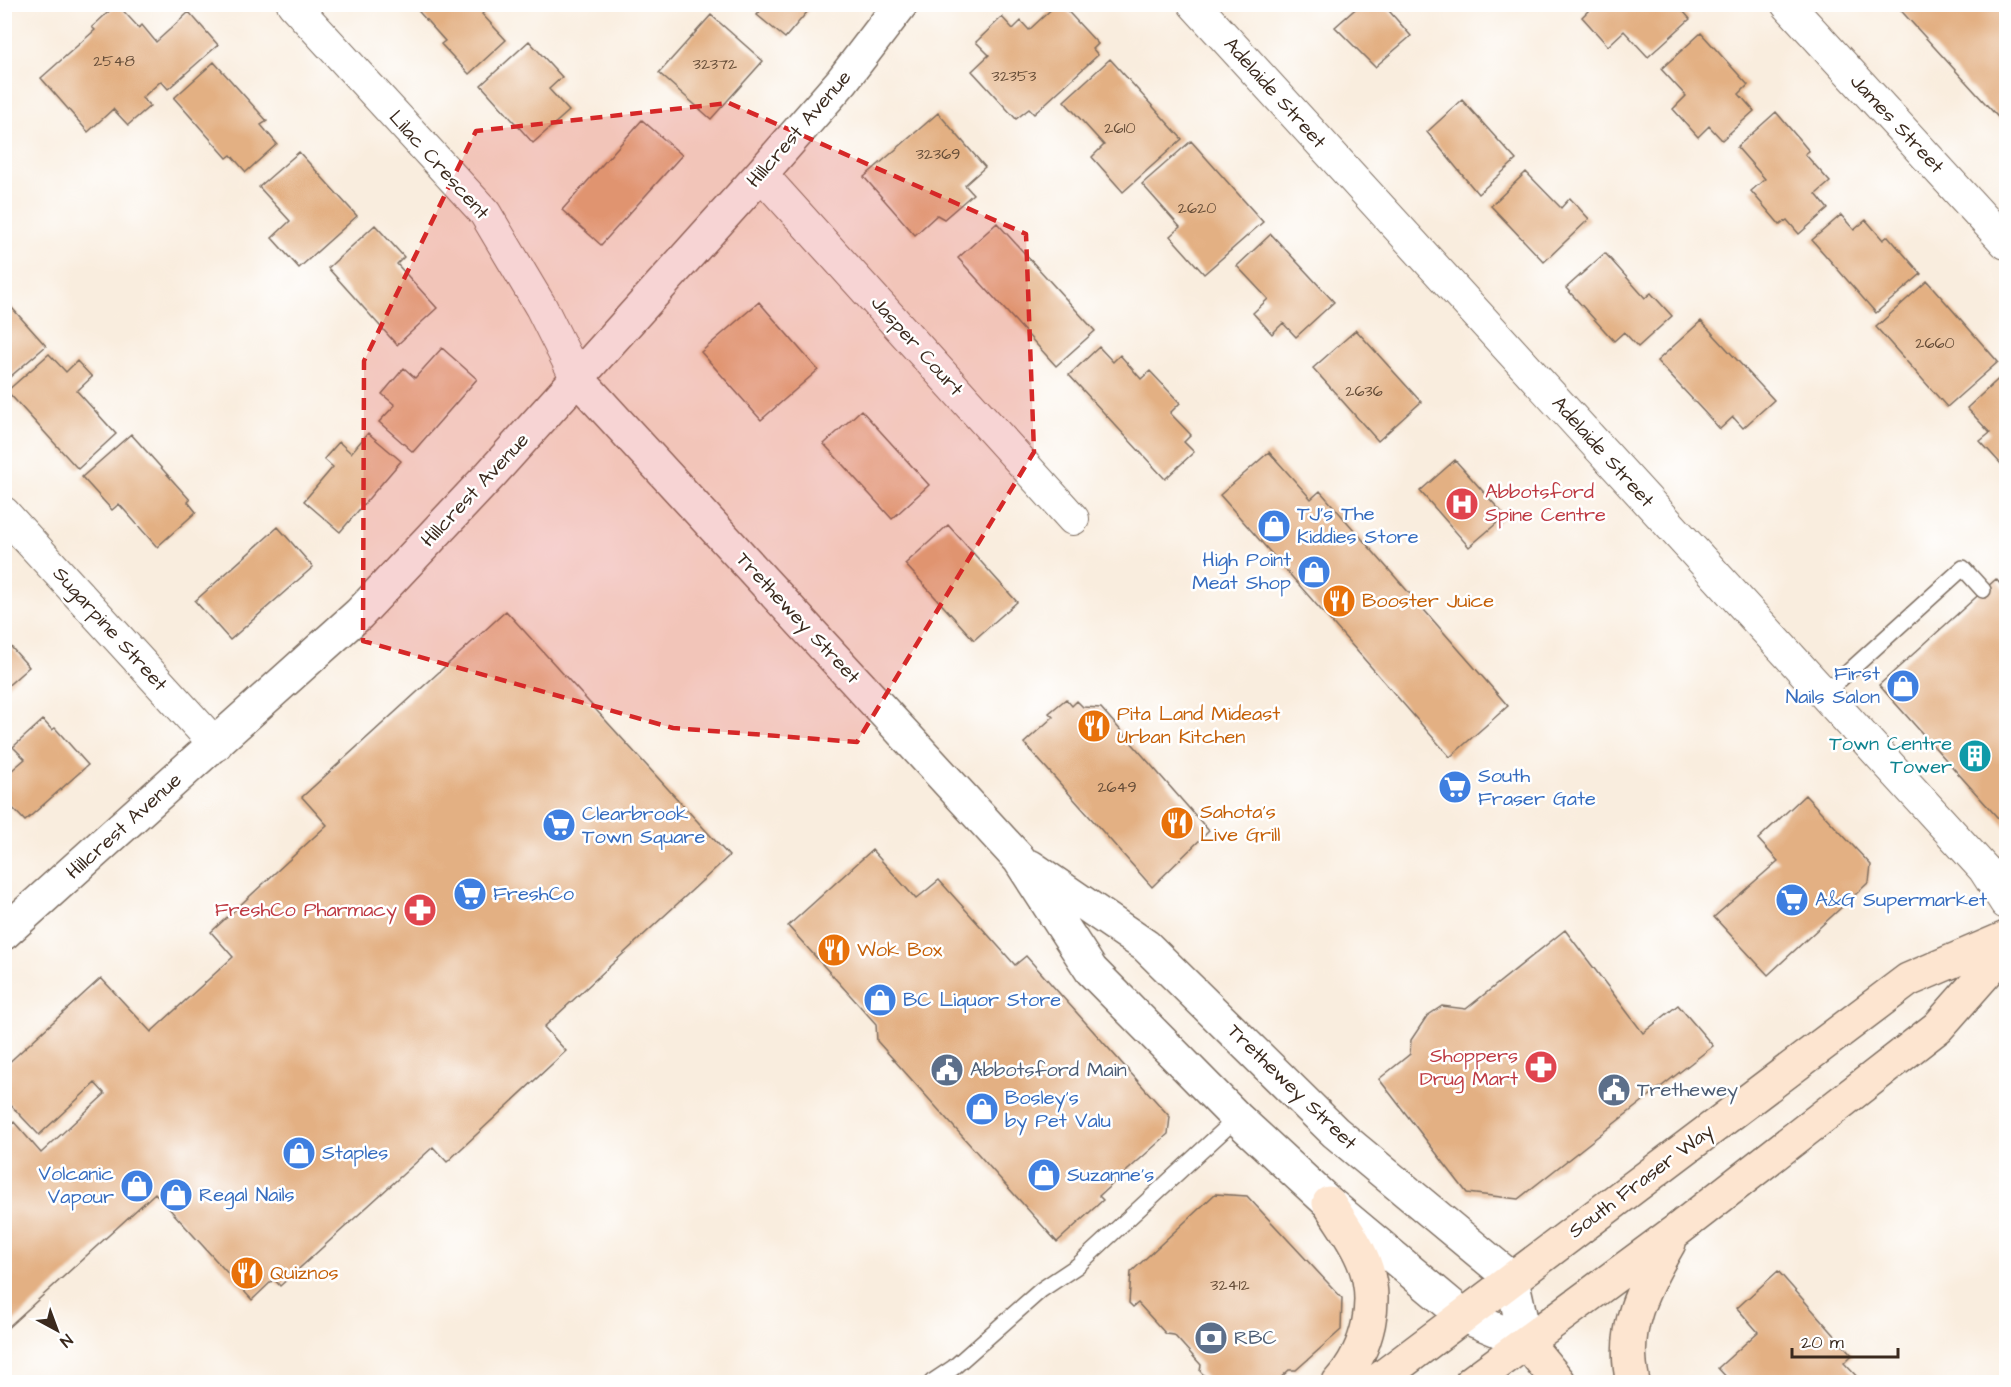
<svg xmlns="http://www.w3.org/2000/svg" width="2011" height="1387" viewBox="0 0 2011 1387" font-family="'Architects Daughter',sans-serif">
	<rect width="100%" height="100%" fill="#fff"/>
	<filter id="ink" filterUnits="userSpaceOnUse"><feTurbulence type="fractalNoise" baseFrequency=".0167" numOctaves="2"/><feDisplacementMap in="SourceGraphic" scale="12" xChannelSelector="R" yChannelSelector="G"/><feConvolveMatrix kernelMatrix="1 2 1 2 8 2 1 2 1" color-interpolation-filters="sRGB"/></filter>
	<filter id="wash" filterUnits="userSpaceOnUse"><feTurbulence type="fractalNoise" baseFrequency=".008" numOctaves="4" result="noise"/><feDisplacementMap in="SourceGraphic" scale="24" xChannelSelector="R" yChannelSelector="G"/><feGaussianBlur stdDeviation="1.35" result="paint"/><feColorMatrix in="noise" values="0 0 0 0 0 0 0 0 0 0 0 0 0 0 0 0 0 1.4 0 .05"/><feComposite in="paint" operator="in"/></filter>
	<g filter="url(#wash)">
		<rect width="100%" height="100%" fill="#f9edde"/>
		<g id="blocks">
			<!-- building -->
			<path fill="#e3b083" d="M117 4 139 28 142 25 156 42 189 12 218 45 168 89 161 81 142 98 150 106 128 125 113 109 88 132 41 78 95 30 92 27Z
				M412 4H492L482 14 506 40 469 74 441 44 445 41Z
				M766 4H814L785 38 757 15Z
				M1057 4H1061L1098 44 1093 49 1098 55 1034 114 1029 109 1016 119 972 71 989 55 976 42 1002 17 1013 29 1021 21 1029 30Z
				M1361 4H1383L1411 36 1375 67 1335 27Z
				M1595 4H1677L1690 19 1648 57 1624 31 1608 46 1582 17Z
				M1895 4H2006V126Z
				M711 15 763 61 711 119 659 73Z
				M1701 33 1748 85 1739 94 1754 111 1722 140 1709 126 1698 137 1673 109 1686 96 1661 69Z
				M529 41 562 77 549 89 569 111 533 143 481 85Z
				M1110 59 1182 139 1123 192 1092 157 1104 145 1064 101Z
				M214 62 267 121 261 125 277 144 246 172 231 155 227 158 174 98Z
				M1462 100 1516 160 1478 194 1427 132Z
				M1776 112 1809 151 1805 154 1830 182 1816 194 1828 209 1799 234 1787 220 1780 225 1751 191 1765 179 1737 147Z
				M938 113 985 167 965 185 973 194 944 219 937 215 915 235 864 177Z
				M642 120 682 155 601 245 562 210Z
				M1191 141 1263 222 1204 274 1170 236 1180 227 1142 184Z
				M299 152 357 216 299 268 272 238 290 221 259 187Z
				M1526 172 1561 208 1570 198 1589 219 1544 262 1491 206Z
				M1841 215 1854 230 1866 220 1883 240 1888 236 1921 274 1876 313 1812 240Z
				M997 223 1095 331 1056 366 958 258Z
				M375 225 404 257 397 264 437 308 397 345 328 268Z
				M1271 234 1334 302 1296 337 1283 323 1272 334 1253 313 1268 299 1237 266Z
				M1605 253 1645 298 1651 293 1672 316 1638 347 1624 332 1614 341 1566 288Z
				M1927 281 1998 362 1947 407 1876 327Z
				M4 299 46 346 4 382Z
				M759 302 818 370 761 420 701 352Z
				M1701 321 1774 400 1743 428 1733 417 1720 429 1657 361Z
				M1356 330 1421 402 1378 441 1313 368Z
				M1099 347 1113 362 1120 355 1141 379 1150 371 1180 403 1170 413 1191 435 1184 442 1194 452 1165 479 1069 375Z
				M442 348 477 379 413 452 379 422 395 405 382 394 404 368 415 378Z
				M49 354 66 372 77 361 92 377 77 391 116 434 78 469 7 391Z
				M2006 372V459L2001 464 1980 441 1990 433 1967 408Z
				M861 410 929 485 892 519 824 444Z
				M368 433 401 461 340 532 304 501 333 467 324 459 339 442 351 453Z
				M131 434 190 500 188 502 196 512 157 547 119 504 112 510 82 477Z
				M1269 452 1311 499 1320 491 1508 706 1450 757 1220 495Z
				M1455 460 1505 516 1469 547 1420 491Z
				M948 525 1017 602 974 640 905 564Z
				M278 527 313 567 230 640 195 601Z
				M1996 579 2006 591V827L1879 685Z
				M506 611 729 856 544 1027 566 1051 447 1162 433 1147 280 1286 274 1279 252 1300 155 1193 4 1331V1185L7 1182 4 1179V1131L14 1122 41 1153 105 1094 95 1083 39 1135 4 1098V1067L101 978 151 1032 233 957 211 932 327 825 302 797Z
				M4 639 29 667 4 689Z
				M1066 699 1072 706 1077 701 1083 707 1101 708 1209 831 1152 887 1024 743 1053 717 1049 713Z
				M43 720 52 730 55 728 88 765 25 821 4 799V777L25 759 13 747Z
				M1805 795 1871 865 1869 882 1768 975 1714 917 1778 861 1758 839Z
				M872 850 916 899 939 880 1015 965 1026 956 1170 1117 1168 1134 1099 1196 1103 1200 1057 1242 877 1041 876 1024 788 926Z
				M1565 930 1643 1033 1678 1005 1713 1046 1518 1199 1467 1193 1379 1079 1410 1054 1411 1040 1427 1016 1442 1006 1466 1009Z
				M1215 1194 1247 1196 1342 1298 1341 1330 1296 1370H1289L1276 1382H1210L1200 1371 1201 1365 1174 1335 1166 1334 1138 1303 1133 1307 1129 1303 1131 1272Z
				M1778 1271 1852 1355 1844 1363 1862 1382H1731L1718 1368 1758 1332 1737 1308Z"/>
		</g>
	</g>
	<g filter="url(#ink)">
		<use href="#blocks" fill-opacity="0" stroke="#7e6e61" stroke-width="1.5"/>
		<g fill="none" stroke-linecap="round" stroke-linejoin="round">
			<!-- service casing -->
			<g stroke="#7e6e61" stroke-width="18">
				<path id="service" d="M1824 694 1963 568 1983 590
					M932 1382 953 1368 1041 1290 1077 1266 1237 1118"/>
			</g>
			<!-- minor casing -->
			<g stroke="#7e6e61" stroke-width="34">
				<path id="minor" d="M293 4 485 213 541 307 576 377
					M1194 4 1984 869 2006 903
					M1787 4 2006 243
					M761 174 1073 519
					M4 513 216 745"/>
			</g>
			<!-- tertiary casing -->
			<g stroke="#7e6e61" stroke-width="36">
				<path id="tertiary" d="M576 377 1019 859 1091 970 1237 1118 1329 1203 1464 1316 1526 1342
					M1031 867 1146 946 1335 1132 1512 1279 1526 1342
					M4 933 359 614 491 474 761 174 842 81 901 4"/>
			</g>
			<!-- secondary casing -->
			<g stroke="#7e6e61" stroke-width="36">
				<path id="secondary" d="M1329 1203C1340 1221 1354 1239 1362 1258 1381 1299 1368 1350 1339 1382
					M1526 1342 1559 1382
					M1376 1382 1908 980 2006 938
					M1472 1382 1676 1231 1938 1027 2006 950
					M1633 1382C1620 1330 1643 1288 1669 1243"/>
			</g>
			<!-- service -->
			<use href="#service" stroke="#fff" stroke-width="15"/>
			<!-- minor -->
			<use href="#minor" stroke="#fff" stroke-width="32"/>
			<!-- tertiary -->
			<use href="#tertiary" stroke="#fff" stroke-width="33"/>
			<!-- secondary -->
			<use href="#secondary" stroke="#fde5d0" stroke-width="33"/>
		</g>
	</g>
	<!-- marked area -->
	<path fill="#d62828" fill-opacity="0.2" stroke="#d62828" stroke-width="4.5" stroke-dasharray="12 8" stroke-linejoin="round" d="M729 103 1026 234 1034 452 857 742 673 728 363 641 364 361 476 131Z"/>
	<!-- icons -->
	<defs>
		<g id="hospital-disc" transform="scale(1.725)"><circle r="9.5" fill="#e0444e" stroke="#fff"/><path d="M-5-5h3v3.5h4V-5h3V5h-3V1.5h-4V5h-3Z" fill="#fff"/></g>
		<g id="shop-disc" transform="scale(1.725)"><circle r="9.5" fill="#3f7fe0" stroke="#fff"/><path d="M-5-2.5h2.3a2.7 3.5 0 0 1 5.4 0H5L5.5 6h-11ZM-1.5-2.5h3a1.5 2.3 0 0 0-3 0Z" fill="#fff"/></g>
		<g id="restaurant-disc" transform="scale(1.725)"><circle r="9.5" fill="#e8710a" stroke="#fff"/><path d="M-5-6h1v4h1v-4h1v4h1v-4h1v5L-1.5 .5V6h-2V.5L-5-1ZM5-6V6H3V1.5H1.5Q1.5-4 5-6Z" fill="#fff"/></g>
		<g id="building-disc" transform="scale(1.725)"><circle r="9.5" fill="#0f9aa8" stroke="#fff"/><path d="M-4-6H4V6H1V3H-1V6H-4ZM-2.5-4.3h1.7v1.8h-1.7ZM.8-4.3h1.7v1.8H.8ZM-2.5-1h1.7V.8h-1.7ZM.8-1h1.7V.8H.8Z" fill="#fff"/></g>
		<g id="supermarket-disc" transform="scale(1.725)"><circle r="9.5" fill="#3f7fe0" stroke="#fff"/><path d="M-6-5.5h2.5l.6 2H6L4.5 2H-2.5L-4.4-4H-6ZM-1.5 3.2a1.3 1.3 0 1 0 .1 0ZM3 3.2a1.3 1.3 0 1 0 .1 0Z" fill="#fff"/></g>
		<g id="pharmacy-disc" transform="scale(1.725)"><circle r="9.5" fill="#e0444e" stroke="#fff"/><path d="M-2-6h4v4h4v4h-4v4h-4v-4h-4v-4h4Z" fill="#fff"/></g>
		<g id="civic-disc" transform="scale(1.725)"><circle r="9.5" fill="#5c6f8a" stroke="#fff"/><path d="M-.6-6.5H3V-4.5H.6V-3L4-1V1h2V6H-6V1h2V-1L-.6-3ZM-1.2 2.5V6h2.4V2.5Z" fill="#fff"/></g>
		<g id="bank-disc" transform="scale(1.725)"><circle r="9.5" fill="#5c6f8a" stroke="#fff"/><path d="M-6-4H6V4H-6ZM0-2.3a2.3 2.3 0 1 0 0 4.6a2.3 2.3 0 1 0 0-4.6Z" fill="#fff"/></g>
	</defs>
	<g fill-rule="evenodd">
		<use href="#hospital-disc" x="1462" y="504"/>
		<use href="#shop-disc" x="1274" y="526"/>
		<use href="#shop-disc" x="1314" y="572"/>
		<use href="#restaurant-disc" x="1339" y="601"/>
		<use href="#shop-disc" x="1903" y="686"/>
		<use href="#restaurant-disc" x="1094" y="726"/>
		<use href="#building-disc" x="1975" y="756"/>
		<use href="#supermarket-disc" x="1455" y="787"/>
		<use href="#restaurant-disc" x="1177" y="823"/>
		<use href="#supermarket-disc" x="559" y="825"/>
		<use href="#supermarket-disc" x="470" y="894"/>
		<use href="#supermarket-disc" x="1792" y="900"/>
		<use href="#pharmacy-disc" x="420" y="910"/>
		<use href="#restaurant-disc" x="834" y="950"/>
		<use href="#shop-disc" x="880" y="1000"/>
		<use href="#pharmacy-disc" x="1541" y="1067"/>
		<use href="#civic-disc" x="947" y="1070"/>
		<use href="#civic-disc" x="1614" y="1090"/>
		<use href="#shop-disc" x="982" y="1109"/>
		<use href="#shop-disc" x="299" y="1153"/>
		<use href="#shop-disc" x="1044" y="1175"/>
		<use href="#shop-disc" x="137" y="1186"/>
		<use href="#shop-disc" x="176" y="1195"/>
		<use href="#restaurant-disc" x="247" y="1273"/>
		<use href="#bank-disc" x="1211" y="1338"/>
	</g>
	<g text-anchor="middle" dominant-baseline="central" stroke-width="5" stroke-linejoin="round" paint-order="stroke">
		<!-- number labels -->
		<g font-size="16" fill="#654c37">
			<text x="114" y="61">2548</text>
			<text x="715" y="64">32372</text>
			<text x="1014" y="76">32353</text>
			<text x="1120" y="128">2610</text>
			<text x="938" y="154">32369</text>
			<text x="1197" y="208">2620</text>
			<text x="1935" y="343">2660</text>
			<text x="1364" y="391">2636</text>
			<text x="1117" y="787">2649</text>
			<text x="1230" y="1285">32412</text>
		</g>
		<!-- street labels -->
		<g font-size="20" fill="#3b2a1e" stroke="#fff">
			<text transform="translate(1275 93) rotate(48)">Adelaide Street</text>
			<text transform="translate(1897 124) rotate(47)">James Street</text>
			<text transform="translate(799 129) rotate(-49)">Hillcrest Avenue</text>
			<text transform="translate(439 165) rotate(48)">Lilac Crescent</text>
			<text transform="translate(917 346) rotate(48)">Jasper Court</text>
			<text transform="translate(1603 452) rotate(48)">Adelaide Street</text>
			<text transform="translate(475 490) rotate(-47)">Hillcrest Avenue</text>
			<text transform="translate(798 618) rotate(47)">Trethewey Street</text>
			<text transform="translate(110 629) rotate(48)">Sugarpine Street</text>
			<text transform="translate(124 826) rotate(-42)">Hillcrest Avenue</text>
			<text transform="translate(1292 1087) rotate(44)">Trethewey Street</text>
			<text transform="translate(1641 1181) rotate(-37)">South Fraser Way</text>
		</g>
		<!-- health labels -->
		<g font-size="20" fill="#be3a42" stroke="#fff" text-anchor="end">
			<text x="1485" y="492" text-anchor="start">Abbotsford<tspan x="1485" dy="23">Spine Centre</tspan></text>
			<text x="397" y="910">FreshCo Pharmacy</text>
			<text x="1518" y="1056">Shoppers<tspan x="1518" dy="23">Drug Mart</tspan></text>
		</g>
		<!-- shop labels -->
		<g font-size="20" fill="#366cbe" stroke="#fff" text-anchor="start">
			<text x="1297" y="514">TJ's The<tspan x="1297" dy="23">Kiddies Store</tspan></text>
			<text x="1291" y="560" text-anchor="end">High Point<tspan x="1291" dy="23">Meat Shop</tspan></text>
			<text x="1880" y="674" text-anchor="end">First<tspan x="1880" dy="23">Nails Salon</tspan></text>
			<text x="1478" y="776">South<tspan x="1478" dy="23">Fraser Gate</tspan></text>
			<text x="582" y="814">Clearbrook<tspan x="582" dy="23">Town Square</tspan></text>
			<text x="493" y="894">FreshCo</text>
			<text x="1815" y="900">A&amp;G Supermarket</text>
			<text x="903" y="1000">BC Liquor Store</text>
			<text x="1005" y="1098">Bosley's<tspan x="1005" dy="23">by Pet Valu</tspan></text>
			<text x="322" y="1153">Staples</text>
			<text x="114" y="1174" text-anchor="end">Volcanic<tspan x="114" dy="23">Vapour</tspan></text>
			<text x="1067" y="1175">Suzanne's</text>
			<text x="199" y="1195">Regal Nails</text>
		</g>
		<!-- food labels -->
		<g font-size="20" fill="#c56008" stroke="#fff" text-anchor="start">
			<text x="1362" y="601">Booster Juice</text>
			<text x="1117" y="714">Pita Land Mideast<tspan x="1117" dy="23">Urban Kitchen</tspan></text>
			<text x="1200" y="812">Sahota's<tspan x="1200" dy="23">Live Grill</tspan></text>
			<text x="857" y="950">Wok Box</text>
			<text x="270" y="1273">Quiznos</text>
		</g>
		<!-- culture labels -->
		<g font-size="20" fill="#0d838f" stroke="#fff" text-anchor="end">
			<text x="1952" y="744">Town Centre<tspan x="1952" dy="23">Tower</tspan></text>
		</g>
		<!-- service labels -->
		<g font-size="20" fill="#4e5e75" stroke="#fff" text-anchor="start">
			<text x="970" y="1070">Abbotsford Main</text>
			<text x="1637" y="1090">Trethewey</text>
			<text x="1234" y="1338">RBC</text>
		</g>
	</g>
	<!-- margin -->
	<rect width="2011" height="1387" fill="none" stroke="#fff" stroke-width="24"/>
	<!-- north arrow -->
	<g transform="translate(57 1330) rotate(139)" stroke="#ffffff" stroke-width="4.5" paint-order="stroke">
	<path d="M0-4.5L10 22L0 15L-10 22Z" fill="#3b2a1e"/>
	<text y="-9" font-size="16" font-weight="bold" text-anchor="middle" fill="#3b2a1e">N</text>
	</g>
	<!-- scale -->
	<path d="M1792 1348v9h106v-9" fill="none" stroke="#3b2a1e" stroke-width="3"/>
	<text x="1801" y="1348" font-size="18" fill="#3b2a1e" stroke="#ffffff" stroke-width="4.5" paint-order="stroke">20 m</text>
</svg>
